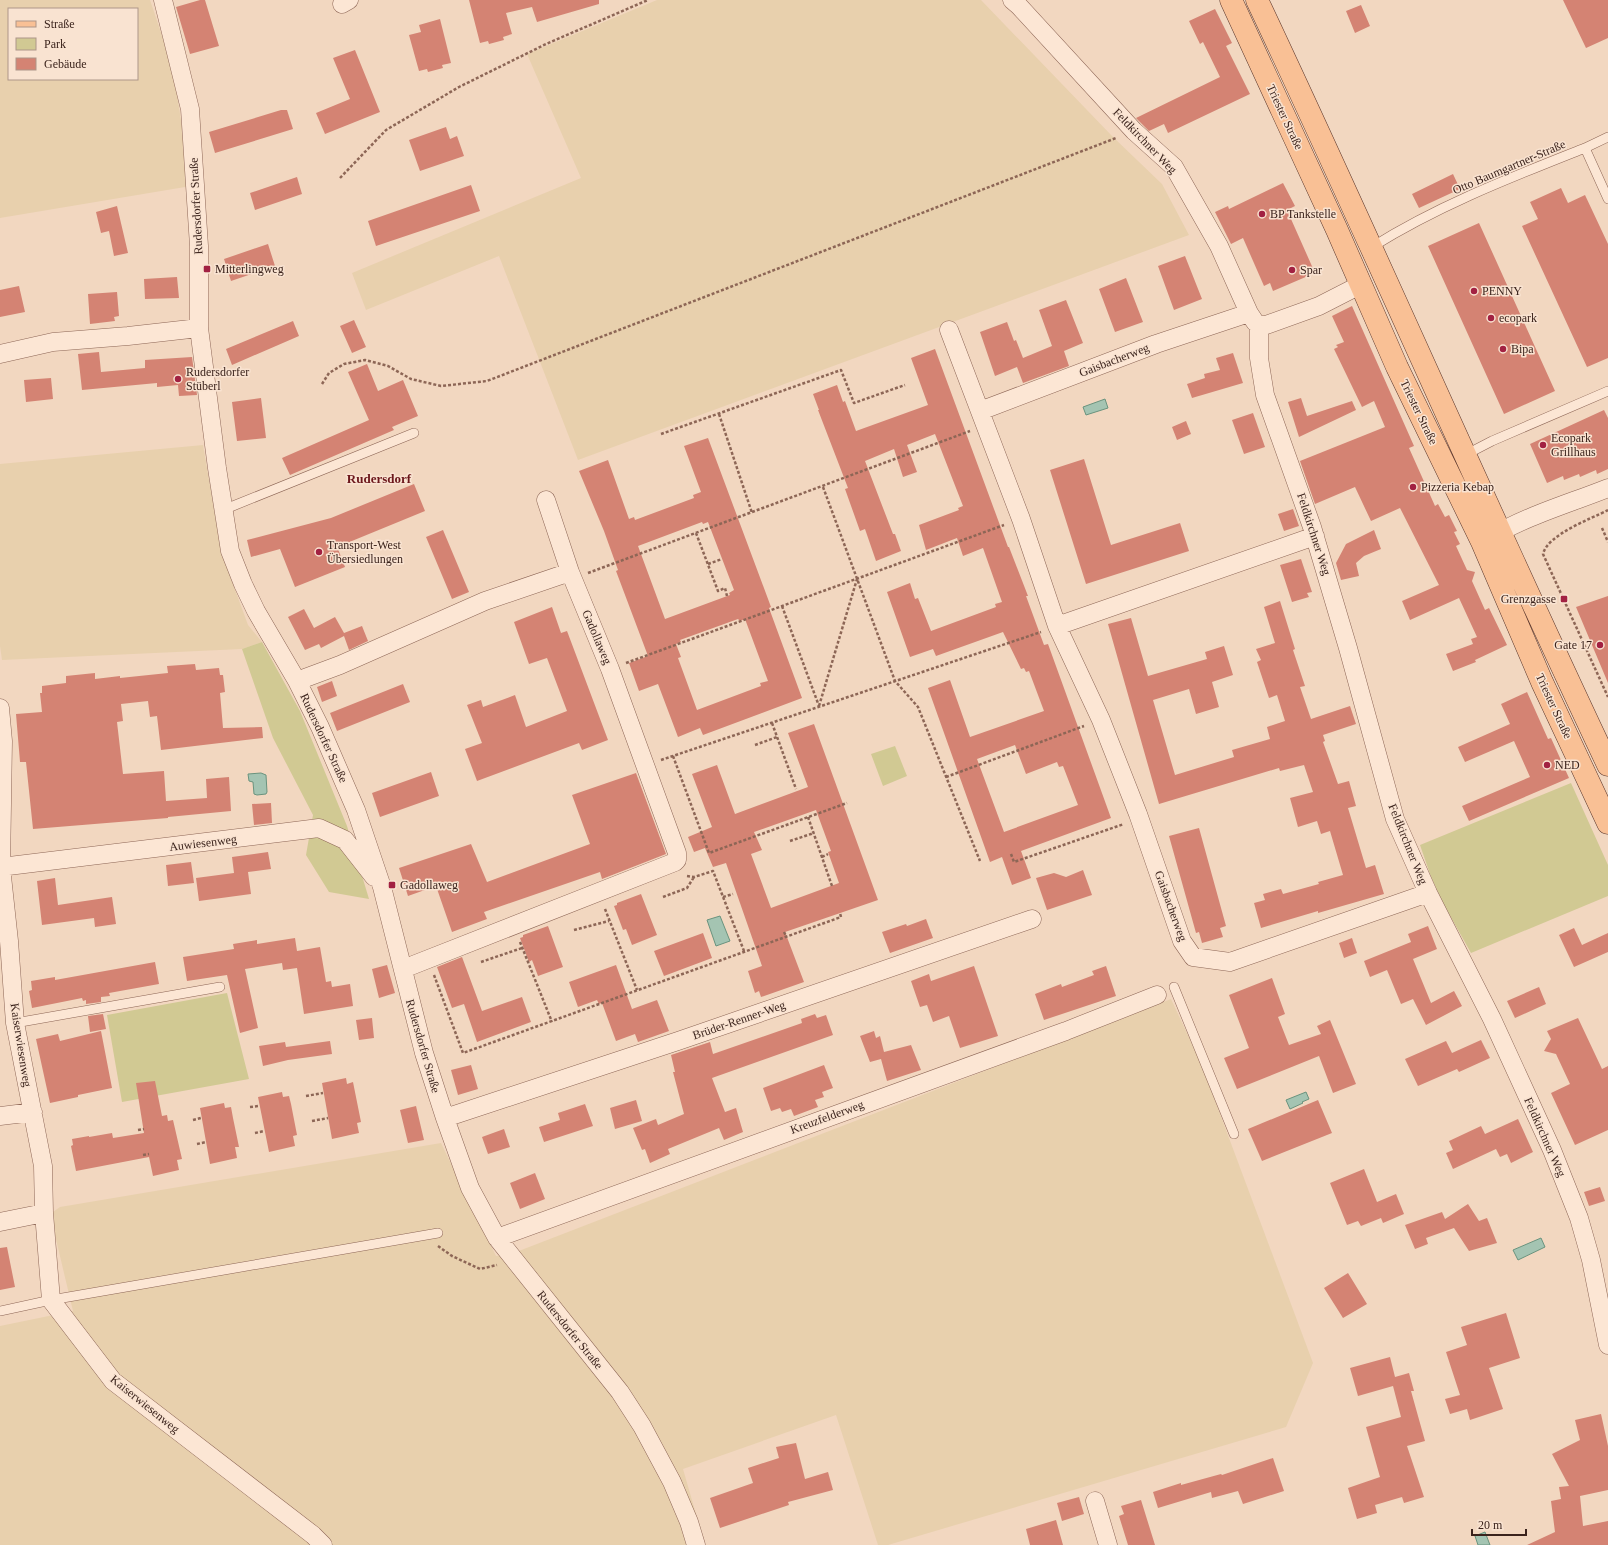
<svg xmlns="http://www.w3.org/2000/svg" width="1608" height="1545" viewBox="0 0 1608 1545" font-family="Georgia,serif">
	<rect width="100%" height="100%" fill="#f2d7c0"/>
	<!-- farmland -->
	<path fill="#e8d0ad" fill-rule="evenodd" d="M0 0H150L173 68 191 186 0 218ZM9 9H137V79H9Z
		M657 0H981L1112 136 1162 184 1189 235 578 460 499 256 366 310 352 273 581 178 527 54Z
		M203 445 222 554 248 625 262 642 242 649 2 660 0 646V464Z
		M1171 999 1201 1063 1313 1363 1286 1427 888 1545H878L836 1415 683 1469 705 1545H0V1326L73 1311 50 1214 60 1207 441 1143 496 1256 511 1254Z"/>
	<!-- green -->
	<path fill="#d1c993" d="M262 642 300 711 347 826 369 899 329 892 306 855 313 815 273 738 242 649Z
		M895 746 907 776 883 786 871 754Z
		M1571 783 1608 865V896L1471 953 1444 905 1431 877 1420 845Z
		M227 993 249 1079 122 1102 107 1015Z"/>
	<!-- water -->
	<path fill="#a4c4b2" stroke="#6a937e" d="M1105 399 1108 408 1086 415 1083 407Z
		M261 773 266 775 267 792 266 794 257 795 254 794 253 782 249 781 248 774Z
		M720 916 730 941 716 946 707 920Z
		M1306 1092 1309 1099 1302 1102 1303 1103 1290 1109 1286 1100Z
		M1541 1238 1545 1247 1518 1260 1513 1250Z
		M1485 1532 1490 1545H1478L1475 1536Z"/>
	<!-- building -->
	<path fill="#d48373" fill-rule="evenodd" d="M200 0H205L219 46 190 54 176 7Z
		M469 0H599V4L537 22 532 7 506 13 512 34 503 37 504 40 489 44 488 41 480 43Z
		M1563 0H1608V38L1586 48Z
		M1361 5 1370 26 1355 33 1346 11Z
		M1215 9 1232 43 1226 46 1250 94 1168 133 1164 124 1149 131 1136 118 1220 77 1203 42 1200 44 1189 21Z
		M440 19 451 63 442 65 443 68 428 72 427 69 419 71 409 35 421 32 419 25Z
		M355 50 380 112 325 134 316 113 350 99 333 58Z
		M281 110H287L293 129 215 153 209 132Z
		M446 127 450 139 457 136 464 156 420 171 409 140Z
		M1453 174 1460 189 1419 208 1412 194Z
		M297 177 302 194 255 210 250 193Z
		M1283 183 1295 206 1287 210 1315 273 1273 291 1270 283 1264 286 1243 238 1231 244 1215 212 1228 206 1229 209Z
		M471 185 480 211 376 246 368 221Z
		M1561 188 1568 203 1585 195 1608 244V358L1587 367 1522 226 1538 219 1530 202Z
		M117 206 128 253 114 256 109 231 101 233 96 212Z
		M1479 223 1555 391 1504 414 1428 246Z
		M268 244 275 266 231 281 224 259Z
		M1185 256 1202 299 1174 310 1158 266Z
		M177 277 179 298 145 299 144 279Z
		M1126 278 1143 322 1115 332 1099 289Z
		M19 286 25 312 0 317V290Z
		M117 292 119 316 114 317 115 321 90 324 88 294Z
		M1066 300 1083 343 1064 351 1069 366 1023 383 1017 367 995 376 980 332 1007 322 1014 341 1016 340 1023 358 1052 346 1039 310Z
		M1352 306 1414 446 1409 448 1435 506 1438 504 1445 517 1449 515 1457 531 1454 532 1460 544 1456 546 1467 570 1475 572 1472 581 1485 610 1489 608 1507 645 1475 660 1476 662 1453 671 1446 654 1473 644 1471 639 1477 637 1459 598 1410 620 1402 601 1439 585 1400 508 1371 521 1355 487 1315 504 1300 461 1385 427 1374 401 1362 407 1334 349 1338 347 1336 345 1344 342 1332 316Z
		M354 320 366 347 352 353 340 326Z
		M293 321 299 336 232 365 226 349Z
		M935 349 1008 547H1009L1028 596H1026L1044 645 1048 644 1111 818 1021 851 1031 878 1012 885 1002 857 990 862 928 688 950 680 970 737 1044 711 1029 671 1026 672 1024 668 1021 669 1003 632 936 656 933 649 910 657 887 592 910 583 915 599 918 598 931 631 996 607 995 604 1002 602 983 548 963 556 957 538 926 550 919 525 959 510 958 508 963 506 935 434 907 445 917 472 903 477 894 449 865 461 893 534H895L901 551 876 561 865 529 860 531 845 489 848 488 818 410H819L813 394 837 385 843 402 845 401 856 431 928 405 911 358ZM1015 745 1026 774 1057 762 1059 767 1063 766 1078 805 1004 832 977 759Z
		M99 352 101 372 145 368V360L192 357 197 395 179 396 178 385 157 387V383L82 390 78 354Z
		M1233 353 1243 383 1192 398 1187 384 1205 378 1204 374 1220 370 1216 358Z
		M367 364 378 391 403 380 418 416 392 427 394 430 290 475 282 458 369 420 348 372Z
		M51 378 53 399 26 402 24 380Z
		M261 398 266 438 237 441 232 402Z
		M1301 398 1307 416 1352 401 1356 410 1299 437 1288 402Z
		M1604 410 1608 418V469L1597 474 1596 470 1580 477 1579 474 1564 480 1563 476 1547 483 1530 444Z
		M1253 413 1265 447 1244 454 1232 420Z
		M1186 421 1191 434 1177 440 1172 427Z
		M708 438 771 607 769 608 802 698 703 735 700 728 678 737 658 684 639 691 629 663 648 656 616 571 618 570 604 531 579 471 608 460 629 519 634 517 635 520 694 498 693 495 701 492 684 446ZM702 522 703 524 708 522 734 590 729 593 730 595 665 619 638 546ZM738 619 740 621 745 619 768 681 760 683 761 686 697 710 678 658 681 657 676 644 681 642 680 640Z
		M1084 459 1111 545 1180 523 1189 551 1086 584 1050 470Z
		M414 484 425 511 347 543 348 546 338 549 345 567 295 587 280 549 251 557 247 540 331 518Z
		M1293 509 1299 526 1284 531 1278 514Z
		M443 530 469 592 452 599 426 537Z
		M1374 530 1381 549 1364 556 1356 563 1359 576 1341 580 1336 563 1346 544Z
		M1301 559 1312 592 1307 593 1309 597 1292 602 1280 565Z
		M1608 596V683L1576 607Z
		M1280 601 1295 649 1293 650 1305 686 1300 687 1311 719 1350 706 1356 724 1323 735 1325 741 1323 742 1338 784 1349 781 1356 806 1348 808 1366 868 1375 865 1384 894 1318 913V911L1261 928 1254 903 1265 900 1263 894 1281 889 1283 894 1319 884 1318 882 1343 875 1330 831 1321 834 1317 821 1298 827 1290 798 1313 792 1304 765 1280 771 1279 768 1159 804 1108 624 1131 618 1148 676 1207 659 1205 652 1224 646 1233 675 1212 682 1219 707 1196 714 1189 689 1153 700 1175 775 1234 757 1232 750 1270 739 1267 727 1285 721 1277 695 1269 698 1257 662 1261 660 1256 649 1275 643 1264 607Z
		M552 607 561 633 567 631 608 740 582 750 579 743 477 781 465 749 482 743 467 705 481 700 483 707 515 695 526 727 567 711 547 658 529 664 514 622Z
		M304 609 314 628 335 617 344 633 362 626 368 641 349 650 344 636 321 648 319 644 305 650 288 617Z
		M195 664 196 670 219 668 220 675H223L225 692 220 693 223 728 262 727 263 738 161 750 157 716 150 717 148 701 121 704 123 721 117 722 123 774 164 771 166 801 207 798 206 779 229 777 231 811 168 817V818L33 829 26 762H20L16 714 42 712 40 693H42V686L66 683V676L95 673V679L120 676V678L168 673 167 666Z
		M332 681 337 696 322 702 317 687Z
		M403 684 410 702 337 731 330 713Z
		M1527 692 1548 739 1551 738 1569 778 1469 821 1462 806 1530 777 1514 741 1465 762 1458 747 1510 724 1501 704Z
		M814 724 878 900 785 932 804 982 761 997 759 991 755 993 748 971 762 966 726 863 713 867 705 848 694 852 688 837 712 827 692 774 717 765 735 814 808 787 788 733ZM816 810 831 851 828 852 839 883 771 908 751 854 762 850 754 832Z
		M431 772 439 796 380 817 372 793Z
		M636 773 666 854 602 879 600 872 484 912 487 919 452 932 436 886 408 896 399 868 471 844 487 882 590 844 572 795Z
		M271 803 272 823 254 825 252 804Z
		M1199 828 1226 926 1220 928 1223 937 1202 943 1199 932 1196 933 1169 836Z
		M268 852 271 869 248 872 251 894 199 901 196 878 234 873 232 857Z
		M191 862 194 883 168 886 166 865Z
		M1083 870 1092 895 1047 910 1036 878 1054 873 1066 877Z
		M55 878 58 905 112 897 116 924 95 927 94 918 42 925 37 881Z
		M641 894 657 935 632 945 626 929 623 930 614 906 617 905V903Z
		M926 919 933 938 890 953 882 932 906 924 907 926Z
		M548 926 563 967 538 976 532 960 529 962 520 938 523 937V935Z
		M1428 926 1437 949 1413 959 1431 1003 1454 991 1462 1006 1426 1025 1413 999 1401 1004 1387 970 1370 977 1364 961 1411 942 1408 934Z
		M1574 928 1582 945 1608 933V952L1574 967 1559 935Z
		M703 933 712 958 664 976 654 951Z
		M295 938 297 951 320 947 326 982 331 981 332 987 350 984 353 1006 304 1014 297 968 283 970 282 963 245 969 258 1028 240 1033 227 975 187 981 183 957 234 949 233 944 257 940V944Z
		M1352 938 1357 953 1344 958 1339 943Z
		M462 957 482 1011 522 997 531 1022 477 1042 464 1004 452 1008 437 967Z
		M155 962 159 984 109 993 110 996 101 997V1002L86 1004V1000L83 1001 82 998 32 1008 29 991 32 990 31 981 55 977V980Z
		M387 965 395 993 379 998 372 969Z
		M616 965 632 1009 657 1000 669 1031 638 1042 635 1034 616 1041 602 1003 599 1004 597 1000 578 1007 569 982Z
		M974 966 998 1036 960 1048 949 1016 933 1022 927 1005 920 1007 911 981 929 974 931 981Z
		M1106 966 1116 996 1044 1020 1035 994 1061 984 1062 987 1094 975 1092 971Z
		M1272 978 1285 1014 1278 1017 1289 1045 1321 1034 1317 1026 1330 1020 1356 1084 1333 1093 1319 1056 1237 1089 1224 1058 1249 1048 1229 995Z
		M1539 987 1546 1004 1515 1018 1507 1001Z
		M103 1014 106 1029 90 1032 88 1016Z
		M815 1014 817 1018 826 1015 833 1035 712 1078 725 1112 736 1108 743 1132 724 1140 719 1128 668 1149 670 1154 650 1163 645 1149 642 1150 633 1128 656 1119 658 1125 684 1114 673 1072H675L671 1055 710 1042 713 1054 802 1023 801 1019Z
		M372 1018 374 1038 359 1040 356 1020Z
		M1578 1018 1602 1069 1608 1066V1130L1575 1145 1551 1093 1570 1084 1556 1054 1544 1051 1551 1039 1547 1031Z
		M101 1031 112 1088 78 1095V1097L50 1103 36 1039 58 1034 60 1041Z
		M874 1031 876 1038 880 1036 884 1052 911 1045 921 1070 887 1081 881 1059 870 1062 860 1036Z
		M1481 1040 1490 1058 1459 1072 1457 1069 1418 1086 1405 1059 1446 1041 1452 1053Z
		M330 1041 332 1054 288 1060 263 1066 259 1046 285 1042 286 1047Z
		M471 1065 478 1089 458 1095 451 1070Z
		M824 1065 833 1088 822 1092 824 1097 815 1100 818 1107 794 1116 791 1109 782 1112 780 1108 771 1111 763 1088Z
		M346 1078 347 1084 353 1082 361 1122 357 1123 359 1133 332 1139 322 1083Z
		M155 1081 162 1116 167 1115 168 1121 173 1120 182 1159 177 1160 179 1170 153 1176 149 1157 76 1171 71 1146 73 1145 72 1139 89 1136V1137L112 1133 113 1138 144 1133 136 1083Z
		M282 1092 283 1097 289 1096 291 1104 297 1135 293 1136 295 1146 269 1152 258 1097Z
		M636 1100 642 1121 615 1129 610 1108Z
		M1318 1100 1332 1133 1262 1161 1248 1129Z
		M224 1103 225 1108 231 1107 233 1118 239 1147H235L237 1158 210 1164 200 1108Z
		M585 1104 593 1126 544 1142 539 1127 560 1120 558 1113Z
		M416 1106 424 1140 408 1143 400 1110Z
		M1518 1119 1533 1152 1511 1163 1507 1154 1500 1157 1496 1149 1453 1169 1446 1153 1453 1150 1449 1141 1481 1126 1485 1134Z
		M504 1129 510 1147 488 1154 482 1137Z
		M1364 1169 1377 1202 1396 1194 1404 1214 1383 1223 1381 1218 1361 1226 1358 1221 1347 1225 1330 1183Z
		M535 1173 545 1199 520 1209 510 1183Z
		M1600 1187 1605 1201 1589 1206 1584 1192Z
		M1468 1204 1479 1221 1487 1218 1497 1243 1469 1251 1454 1228 1426 1238 1428 1244 1415 1249 1405 1225 1442 1212 1445 1219Z
		M7 1247 15 1287 0 1290V1248Z
		M1348 1273 1367 1304 1343 1318 1324 1288Z
		M1506 1313 1520 1358 1489 1368 1503 1409 1470 1420 1467 1409 1450 1414 1445 1399 1460 1395 1446 1352 1467 1345 1461 1327Z
		M1390 1357 1395 1377 1409 1373 1414 1391H1411L1425 1441 1407 1446 1424 1497 1404 1503 1402 1497 1375 1505 1377 1513 1357 1519 1348 1488 1380 1477 1366 1427 1401 1417 1393 1386 1358 1396 1350 1368Z
		M1601 1414 1608 1446V1490L1580 1496 1583 1526 1608 1521V1545H1527L1555 1532 1551 1501 1561 1499 1559 1487 1569 1486 1552 1454 1580 1440 1575 1420Z
		M796 1443 805 1479 828 1472 833 1490 788 1502 789 1505 720 1528 710 1498 753 1483 748 1468 779 1458 776 1447Z
		M1273 1458 1284 1491 1243 1504 1238 1491 1212 1498 1211 1492 1158 1508 1153 1492 1181 1483V1485L1221 1474 1222 1475Z
		M1079 1497 1084 1514 1062 1521 1057 1503Z
		M1141 1500 1155 1545H1128L1119 1516 1124 1514 1121 1506Z
		M1056 1520 1063 1545H1030L1026 1529Z"/>
	<g fill="none" stroke-linecap="round" stroke-linejoin="round">
		<!-- lane casing -->
		<g stroke="#8d6656" stroke-width="10">
			<path id="lane" d="M1585 148 1608 137
				M1372 247C1439 205 1512 177 1585 148L1608 199
				M1465 455 1492 441 1608 391
				M223 510 414 433
				M1174 987 1234 1134
				M15 1023 220 987
				M0 1311 51 1300 438 1233"/>
		</g>
		<!-- street casing -->
		<g stroke="#8d6656" stroke-width="19">
			<path id="street" d="M163 0 190 109 199 246V328L217 468 230 551 243 584 256 611 297 681 320 727 356 810 382 887 424 1053 445 1118 470 1188 497 1238 620 1392 642 1426 672 1482 689 1522 696 1545
				M1012 0 1019 6 1134 131 1174 167 1219 246 1249 313 1255 322 1259 325V358L1265 395 1312 527 1348 648 1395 819 1428 893 1492 1019 1552 1150 1579 1218 1591 1260 1608 1345
				M342 4 349 0
				M1259 325H1266L1319 306 1362 284
				M949 330 1021 519 1057 626 1101 720 1138 814 1182 941 1193 957 1230 962 1428 893
				M0 354 53 342 128 336 199 328
				M980 411 1156 344 1249 313
				M546 500 570 572
				M1488 539C1525 516 1568 504 1608 488
				M1057 626 1315 536
				M297 681 340 665 485 601 570 572 610 669 677 853V860L675 862 403 969
				M0 708 3 741 1 867 9 941 15 1023 43 1166 44 1213 51 1300 113 1381 313 1535 323 1545
				M0 867 319 828 345 840 374 877
				M0 1116 33 1112
				M445 1118 678 1041 1032 919
				M0 1222 44 1213
				M497 1238 1066 1031 1157 995
				M1095 1501 1108 1545"/>
		</g>
		<!-- primary casing -->
		<g stroke="#5a352b" stroke-width="23">
			<path id="primary" d="M1231 0 1337 230 1397 367 1482 542 1542 682 1608 823
				M1257 0C1377 254 1488 512 1608 765"/>
		</g>
		<!-- path -->
		<path stroke="#8d6656" stroke-width="2.5" stroke-dasharray="3 2" stroke-linecap="butt" d="M340 178 386 130 459 87 546 44 648 0
			M322 384 329 373 344 364 365 360 388 366 411 379 441 386 487 381 1116 138
			M719 414 752 513
			M661 434 841 370 854 403 905 385
			M823 487 895 681 918 707 980 861
			M1608 510C1591 519 1548 534 1543 554L1608 697
			M1602 528 1608 542
			M696 533 718 591 725 588 727 596
			M708 564 722 559
			M588 573 970 431
			M782 606 819 706
			M626 663 1004 525
			M819 706 857 579
			M772 723 796 789
			M755 745 777 737
			M673 756 709 853 847 803
			M661 760 1041 632
			M946 777 1084 726
			M808 817 832 886
			M790 841 814 833
			M1011 854 1014 862 1124 824
			M822 857 828 854
			M687 876 694 877 713 871 744 951
			M663 897 687 888 694 877
			M723 897 733 894
			M605 909 637 990
			M574 930 609 921
			M784 932 786 936
			M520 942 552 1022
			M481 962 522 948
			M434 975 463 1053 841 917 840 913
			M306 1096 323 1093
			M250 1107 259 1106
			M193 1120 201 1118
			M312 1121 328 1118
			M138 1130 144 1129
			M255 1133 264 1131
			M197 1144 206 1142
			M143 1155 149 1154
			M438 1246 452 1256 480 1269 497 1265"/>
		<!-- lane -->
		<use href="#lane" stroke="#fce6d4" stroke-width="9"/>
		<!-- street -->
		<use href="#street" stroke="#fce6d4" stroke-width="18"/>
		<!-- primary -->
		<use href="#primary" stroke="#f9c095" stroke-width="22"/>
	</g>
	<!-- markers -->
	<g fill="#a22142" stroke="#f9e3d1" stroke-width="1.5">
		<circle cx="1262" cy="214" r="4"/>
		<rect x="203" y="265" width="8" height="8" rx="2"/>
		<circle cx="1292" cy="270" r="4"/>
		<circle cx="1474" cy="291" r="4"/>
		<circle cx="1491" cy="318" r="4"/>
		<circle cx="1503" cy="349" r="4"/>
		<circle cx="178" cy="379" r="4"/>
		<circle cx="1543" cy="445" r="4"/>
		<circle cx="1413" cy="487" r="4"/>
		<circle cx="319" cy="552" r="4"/>
		<rect x="1560" y="595" width="8" height="8" rx="2"/>
		<circle cx="1600" cy="645" r="4"/>
		<circle cx="1547" cy="765" r="4"/>
		<rect x="388" y="881" width="8" height="8" rx="2"/>
	</g>
	<g text-anchor="middle" dominant-baseline="central" stroke-width="3" stroke-linejoin="round" paint-order="stroke">
		<!-- street labels -->
		<g font-size="12" fill="#3b231c" stroke="#f9e3d1">
			<text transform="translate(1285 117) rotate(65)">Triester Straße</text>
			<text transform="translate(1145 141) rotate(46)">Feldkirchner Weg</text>
			<text transform="translate(1509 167) rotate(-23)">Otto Baumgartner-Straße</text>
			<text transform="translate(196 206) rotate(-93)">Rudersdorfer Straße</text>
			<text transform="translate(1114 360) rotate(-21)">Gaisbacherweg</text>
			<text transform="translate(1419 412) rotate(64)">Triester Straße</text>
			<text transform="translate(1314 534) rotate(72)">Feldkirchner Weg</text>
			<text transform="translate(597 637) rotate(67)">Gadollaweg</text>
			<text transform="translate(1554 706) rotate(65)">Triester Straße</text>
			<text transform="translate(324 738) rotate(65)">Rudersdorfer Straße</text>
			<text transform="translate(203 843) rotate(-7)">Auwiesenweg</text>
			<text transform="translate(1408 844) rotate(68)">Feldkirchner Weg</text>
			<text transform="translate(1171 906) rotate(70)">Gaisbacherweg</text>
			<text transform="translate(739 1020) rotate(-19)">Brüder-Renner-Weg</text>
			<text transform="translate(21 1045) rotate(81)">Kaiserwiesenweg</text>
			<text transform="translate(423 1046) rotate(74)">Rudersdorfer Straße</text>
			<text transform="translate(827 1117) rotate(-20)">Kreuzfelderweg</text>
			<text transform="translate(1545 1137) rotate(66)">Feldkirchner Weg</text>
			<text transform="translate(570 1330) rotate(51)">Rudersdorfer Straße</text>
			<text transform="translate(145 1404) rotate(39)">Kaiserwiesenweg</text>
		</g>
		<!-- poi labels -->
		<g font-size="12" fill="#3b231c" stroke="#f9e3d1" text-anchor="start">
			<text x="1270" y="214">BP Tankstelle</text>
			<text x="215" y="269">Mitterlingweg</text>
			<text x="1300" y="270">Spar</text>
			<text x="1482" y="291">PENNY</text>
			<text x="1499" y="318">ecopark</text>
			<text x="1511" y="349">Bipa</text>
			<text x="186" y="372">Rudersdorfer<tspan x="186" dy="14">Stüberl</tspan></text>
			<text x="1551" y="438">Ecopark<tspan x="1551" dy="14">Grillhaus</tspan></text>
			<text x="1421" y="487">Pizzeria Kebap</text>
			<text x="327" y="545">Transport-West<tspan x="327" dy="14">Übersiedlungen</tspan></text>
			<text x="1556" y="599" text-anchor="end">Grenzgasse</text>
			<text x="1592" y="645" text-anchor="end">Gate 17</text>
			<text x="1555" y="765">NED</text>
			<text x="400" y="885">Gadollaweg</text>
		</g>
		<!-- neighbourhood labels -->
		<g font-size="13" font-weight="bold" fill="#6c171b" stroke="#f9e3d1">
			<text x="379" y="478">Rudersdorf</text>
		</g>
	</g>
	<!-- legend -->
	<rect x="8" y="8" width="130" height="72" fill="#f9e3d1" stroke="#ad9689"/>
	<rect x="16" y="21" width="20" height="6" fill="#f9c095" stroke="#ad9689"/>
	<text x="44" y="28" font-size="12" fill="#3b231c">Straße</text>
	<rect x="16" y="38" width="20" height="12" fill="#d1c993" stroke="#ad9689"/>
	<text x="44" y="48" font-size="12" fill="#3b231c">Park</text>
	<rect x="16" y="58" width="20" height="12" fill="#d48373" stroke="#ad9689"/>
	<text x="44" y="68" font-size="12" fill="#3b231c">Gebäude</text>
	<!-- scale -->
	<path d="M1472 1529v6h54v-6" fill="none" stroke="#3b231c" stroke-width="2"/>
	<text x="1478" y="1529" font-size="12" fill="#3b231c" stroke="#f9e3d1" stroke-width="3" paint-order="stroke">20 m</text>
</svg>
